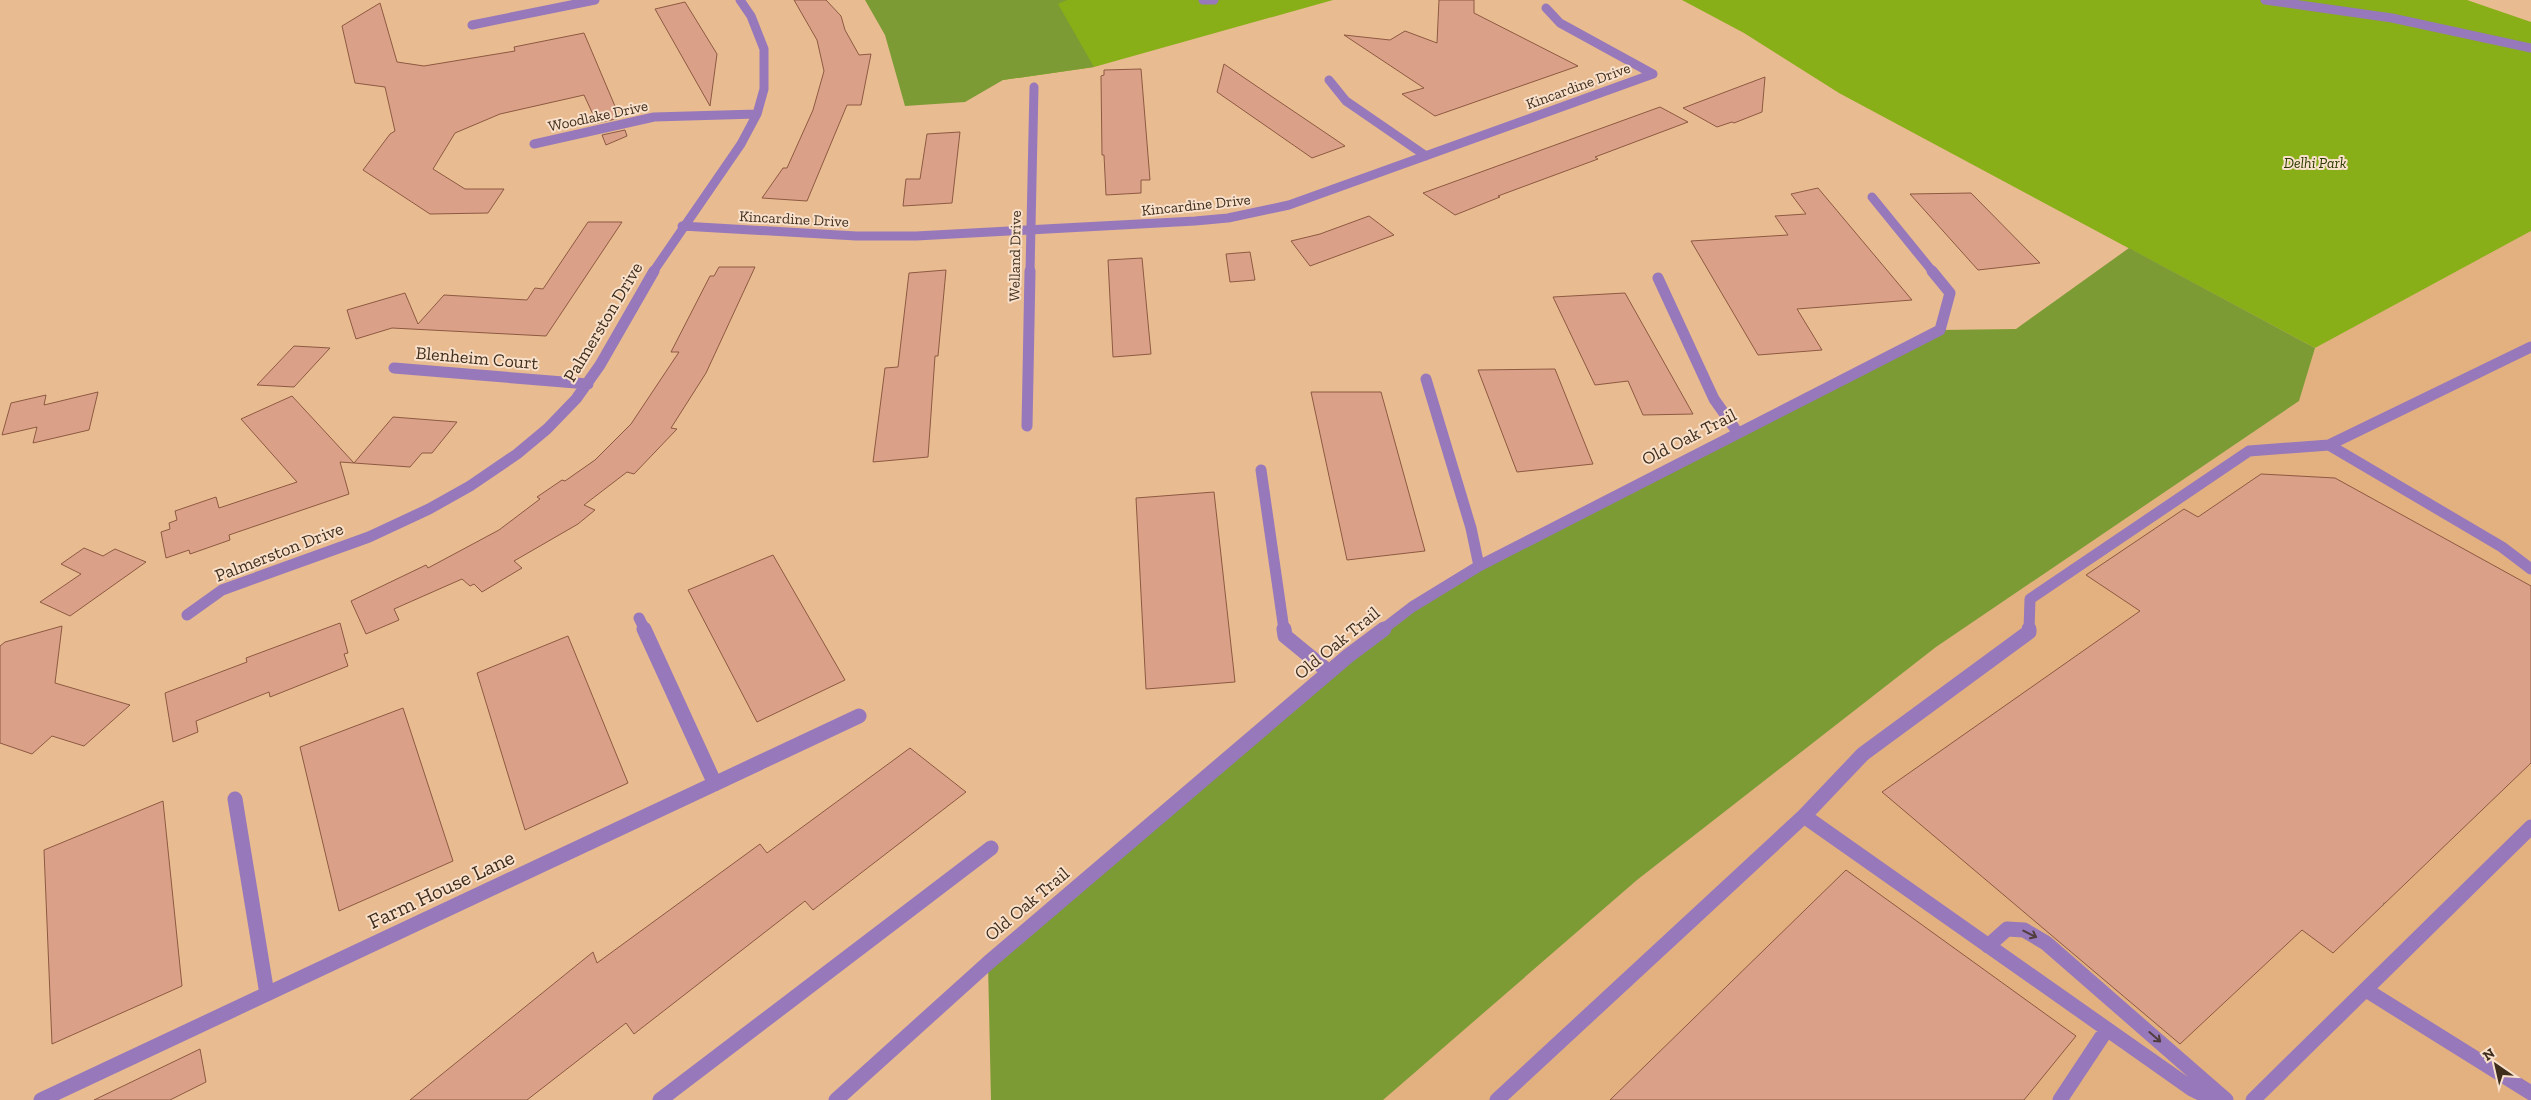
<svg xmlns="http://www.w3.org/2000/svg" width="2531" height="1100" viewBox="0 0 2531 1100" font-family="'Zilla Slab',serif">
	<rect width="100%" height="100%" fill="#e8bb90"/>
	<!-- built -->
	<path fill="#e3b080" d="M2531 231V1100H1382L1637 880 1936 647 2299 401 2315 348Z"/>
	<!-- green -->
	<path fill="#88af18" d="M887 0H1333L1094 67 961 86Z
		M1682 0H2467L2531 22V231L2315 348 1839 93 1744 33Z"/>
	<!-- forest -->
	<path fill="#7c9b34" d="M865 0H1067L1058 4 1094 67 1003 80 965 102 905 106 885 35Z
		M2129 248 2315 348 2299 401 1936 647 1637 880 1383 1100H991L988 963 1348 656 1479 566 1940 330 2016 329Z"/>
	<!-- building -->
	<path fill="#dba188" stroke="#8d5942" d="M794 0H826L841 16 845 30 859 55 871 54 861 105H847L807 201 762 198 783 168H787L813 110 824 71 817 40Z
		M1439 0H1474V13L1578 66 1435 116 1402 94 1424 88 1344 35 1390 40 1405 31 1437 43Z
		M685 2 717 54 710 106 655 9Z
		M380 3 397 62 424 66 515 51 514 47 584 33 620 118 597 123 584 95 500 114 455 133 433 169 465 189H504L488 213 430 214 363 170 390 134 395 131 385 87 355 83 342 26Z
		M1224 64 1271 96 1345 146 1312 158 1217 92Z
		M1141 69 1150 180H1141V193L1106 195 1104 155H1102L1101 76 1104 75V70Z
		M1765 77 1762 112 1734 123 1732 122 1717 127 1683 108Z
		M1660 107 1688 122 1595 157 1598 159 1498 196 1500 197 1455 215 1423 193Z
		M625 130 627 136 606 145 602 135Z
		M960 132 952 203 903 206 906 179H920L927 134Z
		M1818 188 1912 300 1797 309 1822 350 1758 355 1691 241 1788 235 1775 216 1806 214 1791 194Z
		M1971 193 2040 263 1978 270 1910 194Z
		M1369 216 1394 235 1310 266 1291 241 1320 234Z
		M588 222H622L546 336 392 328 356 339 347 310 405 293 418 324 444 295 527 300 535 288 543 289Z
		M1250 252 1255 280 1230 282 1226 254Z
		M1142 258 1151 354 1113 357 1108 260Z
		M719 267H755L706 373 671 428 677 429 634 474 627 472 584 505 595 510 578 524 514 561 522 568 482 592 474 584 470 586 462 579 394 609 399 620 366 634 351 601 426 565 428 568 499 530 540 499 537 497 562 480 565 481 595 460 631 424 679 352H671L710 276H714Z
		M946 270 938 356H935L928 457 873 462 885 368 898 367 909 273Z
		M1625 293 1693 414 1643 415 1628 381 1595 385 1553 297Z
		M294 346 330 348 294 387 257 385Z
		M1555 369 1593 464 1517 472 1478 370Z
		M98 392 89 430 33 443 37 427 2 435 11 403 46 395 44 405Z
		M1311 392H1381L1425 551 1347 560Z
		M292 396 354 463 393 417 457 422 432 453H422L410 467 340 462 349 494 229 535 230 540 190 554 189 550 166 558 161 532 170 529 169 523 177 520 175 511 216 497 219 508 297 482 241 419Z
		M2261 474 2335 478 2531 586V763L2333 953 2302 930 2180 1044 1882 792 2140 611 2086 575 2184 509 2198 517Z
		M1214 492 1235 682 1146 689 1136 498Z
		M84 548 103 556 115 549 146 562 70 616 40 602 81 574 61 564Z
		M773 555 845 680 757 722 688 590Z
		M340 623 348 653 344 654 348 666 270 697 269 692 196 721 198 732 173 742 165 693 247 662 246 658Z
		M62 626 55 683 130 705 84 746 52 736 32 754 0 743V646L5 642Z
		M568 636 628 783 525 830 477 673Z
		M403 708 453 861 339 911 300 747Z
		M910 748 966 792 813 910 805 901 634 1034 626 1023 527 1100H410L593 952 597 963 760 844 767 853Z
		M163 801 182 986 52 1044 44 850Z
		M1846 870 2076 1036 2024 1100H1610Z
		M200 1049 206 1082 170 1100H94Z"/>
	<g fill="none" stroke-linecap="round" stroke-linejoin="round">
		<!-- path -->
		<path stroke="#927355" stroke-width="4" stroke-dasharray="1 4.5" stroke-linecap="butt" d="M2383 904 2387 906"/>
		<!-- minor-far2 -->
		<path stroke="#9678bb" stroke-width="9" d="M1203 0H1214
			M2265 0 2392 18 2531 48
			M472 25 595 0
			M1329 80 1346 101 1426 156
			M534 144 654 117 757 114
			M1872 197 1933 272
			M682 226 856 236H916L1195 221 1228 218 1289 205 1653 74 1560 23 1546 8
			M653 272 741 144 757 114 764 89V49L751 16 740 0
			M1030 272 1034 87"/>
		<!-- minor-far1 -->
		<path stroke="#9678bb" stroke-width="11" d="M1658 278 1714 399 1738 433
			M394 368 588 384
			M1426 379 1471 528 1479 566
			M1027 426 1030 271
			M2329 445 2502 547 2531 569
			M1261 470 1284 630
			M187 615 222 590 369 537 429 509 470 486 517 454 547 429 576 399 600 365 654 271
			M639 618 645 630
			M1382 630 1412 607 1479 566 1940 330 1950 293 1932 271
			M2029 630 2030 599 2249 451 2329 445 2531 347"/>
		<!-- minor -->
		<path stroke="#9678bb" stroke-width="15" d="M644 629 715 784
			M1284 629 1285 636 1329 672
			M235 799 267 994
			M1804 816 2192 1089 2214 1100
			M1988 946 2007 929 2024 930 2046 943 2226 1100
			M2366 990 2531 1093
			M41 1100 859 716
			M660 1100 991 848
			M836 1100 988 963 1348 656 1384 629
			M1497 1100 1804 816 1863 754 2029 632V629
			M2060 1100 2107 1029
			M2253 1100 2531 827"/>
	</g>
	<!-- one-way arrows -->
	<defs><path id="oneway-shaft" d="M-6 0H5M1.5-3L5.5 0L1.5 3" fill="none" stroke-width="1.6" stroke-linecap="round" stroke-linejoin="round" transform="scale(1.25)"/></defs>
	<g stroke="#513d3d">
		<use href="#oneway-shaft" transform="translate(2030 934) rotate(27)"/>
		<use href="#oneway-shaft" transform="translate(2155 1037) rotate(41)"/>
	</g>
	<g text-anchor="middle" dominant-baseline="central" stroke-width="4" stroke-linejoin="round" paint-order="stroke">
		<!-- far-street labels -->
		<g font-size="15" fill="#402e1d" stroke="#f8e0cb">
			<text transform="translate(1578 86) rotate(-20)">Kincardine Drive</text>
			<text transform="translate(598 116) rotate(-12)">Woodlake Drive</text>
			<text transform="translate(1196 205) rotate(-6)">Kincardine Drive</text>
			<text transform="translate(794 219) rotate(3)">Kincardine Drive</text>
			<text transform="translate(1015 256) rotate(-89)">Welland Drive</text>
		</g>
		<!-- far-park labels -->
		<g font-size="15" font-style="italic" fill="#2c3b02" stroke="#f8e0cb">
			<text x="2315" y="163">Delhi Park</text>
		</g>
		<!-- street labels -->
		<g font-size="18" fill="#402e1d" stroke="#f8e0cb">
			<text transform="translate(603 322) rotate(-59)">Palmerston Drive</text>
			<text transform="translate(477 358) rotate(5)">Blenheim Court</text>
			<text transform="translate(1689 437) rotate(-27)">Old Oak Trail</text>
			<text transform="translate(279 552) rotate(-21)">Palmerston Drive</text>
			<text transform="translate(1337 643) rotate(-39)">Old Oak Trail</text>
			<text transform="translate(1027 904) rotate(-40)">Old Oak Trail</text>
		</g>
		<!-- near-street labels -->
		<g font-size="21" fill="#402e1d" stroke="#f8e0cb">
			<text transform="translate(441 889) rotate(-25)">Farm House Lane</text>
		</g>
	</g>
	<!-- north arrow -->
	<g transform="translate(2496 1065) rotate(326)" stroke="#f8e0cb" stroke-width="4" paint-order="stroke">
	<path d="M0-4L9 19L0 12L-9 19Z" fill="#402e1d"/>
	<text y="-8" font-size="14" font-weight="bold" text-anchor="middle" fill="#402e1d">N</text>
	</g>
</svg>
